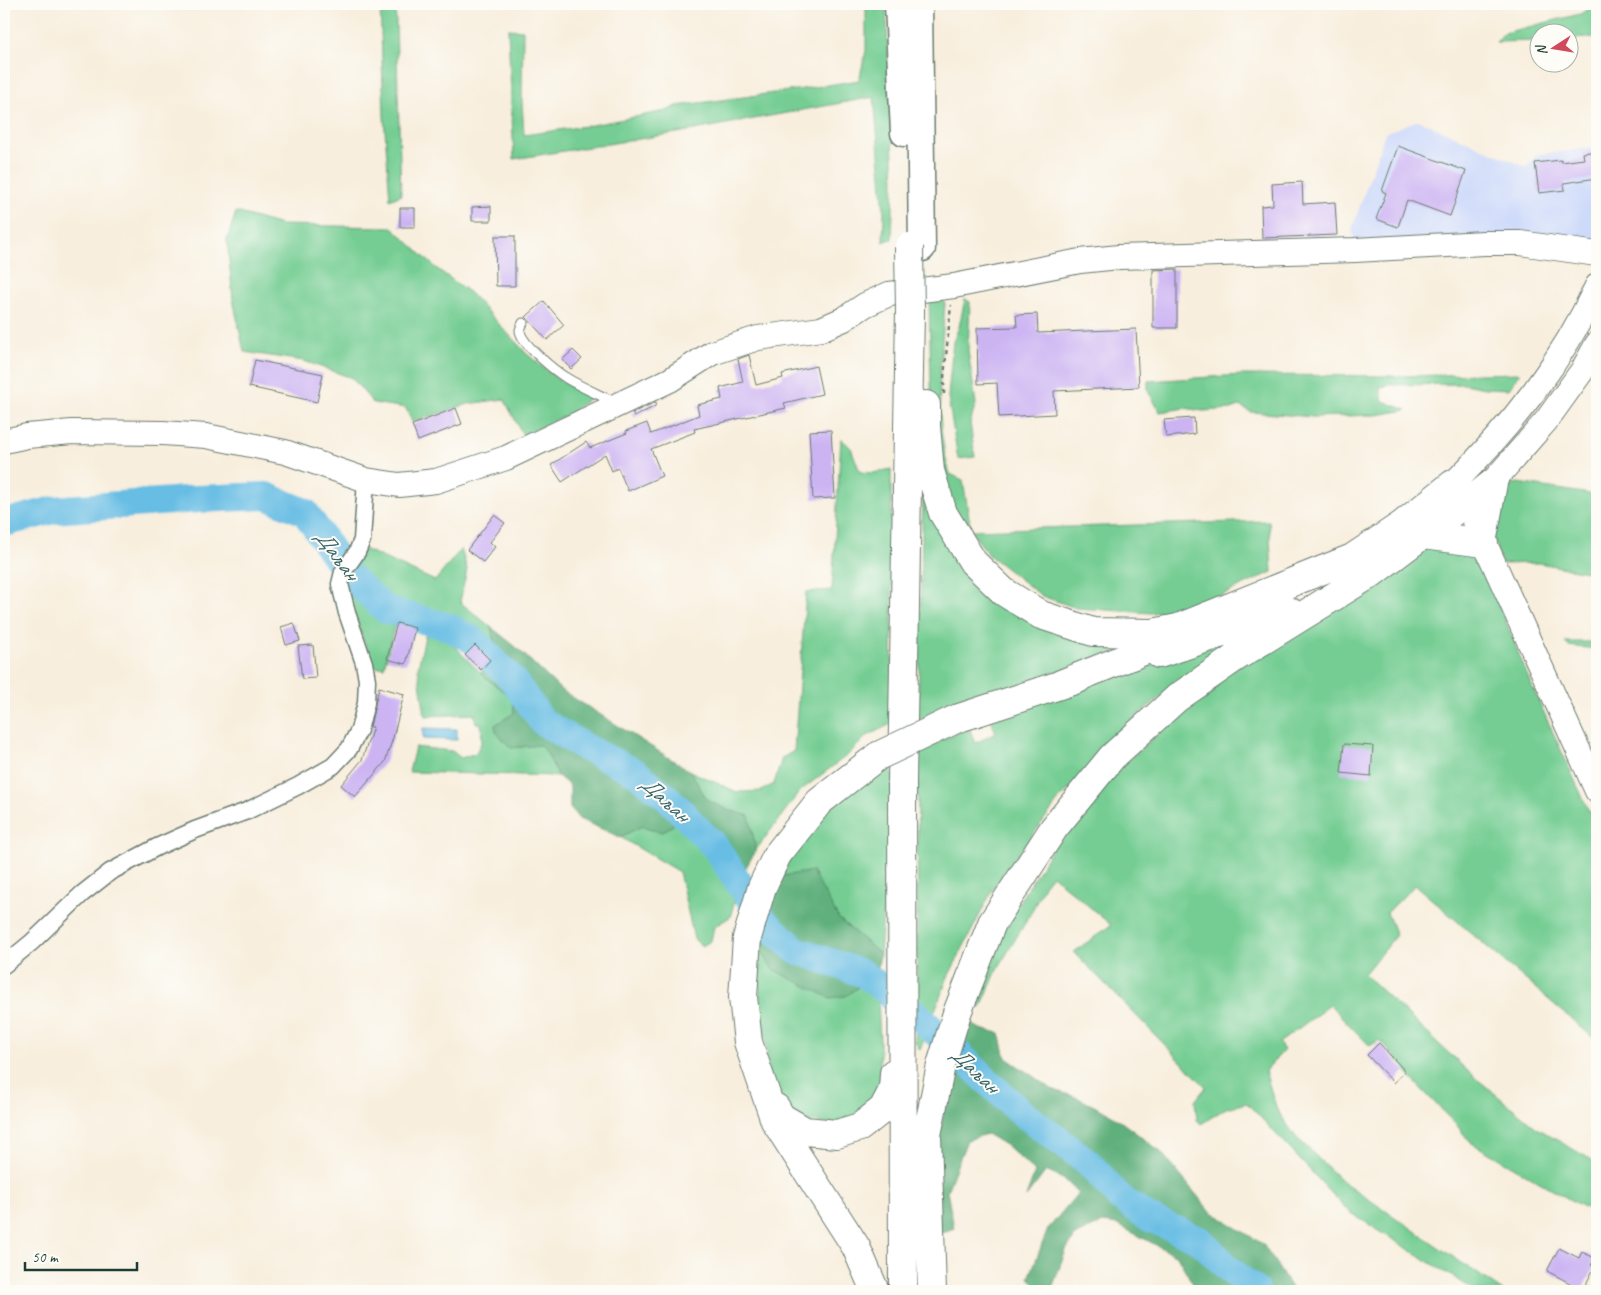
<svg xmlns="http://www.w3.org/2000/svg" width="1601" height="1295" viewBox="0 0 1601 1295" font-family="Caveat,sans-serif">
	<rect width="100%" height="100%" fill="#fdfcf7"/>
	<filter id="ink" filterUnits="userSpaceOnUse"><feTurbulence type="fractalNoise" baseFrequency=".02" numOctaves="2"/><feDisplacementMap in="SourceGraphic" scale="10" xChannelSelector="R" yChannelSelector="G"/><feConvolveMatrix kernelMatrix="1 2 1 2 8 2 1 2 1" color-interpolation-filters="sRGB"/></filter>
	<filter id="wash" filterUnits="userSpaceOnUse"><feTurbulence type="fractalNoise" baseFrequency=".0096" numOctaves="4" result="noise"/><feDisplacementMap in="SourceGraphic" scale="20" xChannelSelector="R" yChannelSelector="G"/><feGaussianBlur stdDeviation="1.12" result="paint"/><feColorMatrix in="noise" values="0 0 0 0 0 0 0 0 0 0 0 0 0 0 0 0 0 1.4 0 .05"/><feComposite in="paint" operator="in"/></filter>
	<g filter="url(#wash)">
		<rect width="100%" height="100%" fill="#f8eedd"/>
		<!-- built -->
		<path fill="#cedafa" d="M1418 120 1526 167 1537 155 1597 147V254L1355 250 1352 229 1385 133Z"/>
		<!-- green -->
		<path fill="#75cd93" stroke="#4a8564" d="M380 4H395L396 23 401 195 390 200 384 116Z
			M866 4H886L894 181 892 239 883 242 884 212 874 97 683 132 514 159 508 29 523 30 522 102 524 135 592 125 666 111 677 106 803 89 859 80 866 51Z
			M1597 5V39L1588 38 1569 39 1568 32H1538V41L1496 42 1504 33 1580 14Z
			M236 212 281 225 392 227 436 268 470 293 527 354 556 378 590 398 569 414 523 435 504 399 468 404 412 422 406 408 373 403 352 378 304 361 244 352 233 299 227 240Z
			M929 296 940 297 945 303C941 360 933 418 950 474L963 480 971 530 1269 521 1272 572 1197 607 1151 613 1076 608 1042 596 990 556 951 505 932 434Z
			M965 299 970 302 968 351 976 404 970 423 975 457 958 459 948 397 953 342 959 327Z
			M1520 373 1509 389 1485 388 1464 384 1391 385 1380 387 1383 401 1407 410 1376 415 1313 417 1251 412 1240 406 1231 409 1203 411 1185 408 1160 412 1148 391V381L1242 375 1401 376Z
			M841 438 851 448 860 472 873 473 891 469 893 723 867 736 849 754 800 791 756 850 749 816 728 810 707 800 690 771 737 792 761 791 774 784 782 758 794 751 806 592 832 590Z
			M1518 483 1597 495V574L1539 563 1502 564 1490 529 1498 489Z
			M923 491 953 556 992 598 1132 646 918 719Z
			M1439 546 1468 553 1490 582 1530 682 1597 829V1041L1415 885 1387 913 1396 935 1364 974 1471 1074 1538 1129 1597 1163V1214L1574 1202 1470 1142 1459 1128 1407 1074V1070L1379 1040 1370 1046 1330 1005 1279 1043 1284 1050 1265 1071 1277 1110 1296 1137 1342 1181 1503 1291H1476L1349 1212 1247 1103 1226 1108 1201 1124 1197 1120 1195 1101 1206 1087 1074 952 1111 925 1052 875 1044 885 1031 913 997 970 981 1007 964 1011 985 956 1066 827 1129 759 1234 669 1414 552Z
			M364 549 435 581 461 549 467 569 460 602 491 627 497 656 480 640 461 627 450 640C468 663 490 681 513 699L514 714 495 725 511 748 539 745 547 753 558 776 409 772 415 747 452 751 461 758 476 753 482 741 481 723H476L474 714 425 716 418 668 426 632 424 627 396 620 384 667H374L345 592V581Z
			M1258 630 1214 656 1140 713 1058 801 994 887 947 979 920 1050 915 1041 917 998 918 751 969 727 975 743 996 733 991 720 993 715Z
			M1565 642H1597V649L1568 646Z
			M891 767 893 778 880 954 839 919 812 872 783 876 791 855 810 826 858 783Z
			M676 823 709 851 729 878 744 871 730 917 714 927 711 941 702 946 694 939 679 872 620 837 642 826 662 832Z
			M758 944 846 995 877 973 880 1042V1078L873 1098 861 1113 837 1125 800 1121 779 1097 768 1072 766 1040 760 1006Z"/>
		<!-- forest -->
		<path fill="#60b07d" stroke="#407658" d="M491 627 516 647 561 690 690 771 707 800 728 810 749 816 756 850 744 871 730 878 709 851 676 823 662 832 642 826 620 837 579 819 570 808V786L558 776 547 753 539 745 511 748 496 732 495 725 514 713 513 699 480 673 497 656Z
			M812 871 839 919 880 954 877 973 846 996 830 998 772 969 758 944 770 904 783 876Z
			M964 1011C975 1031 980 1029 1000 1033L1006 1058 1052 1089 1078 1098 1112 1115 1160 1151 1209 1210 1264 1245 1293 1291H1197L1177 1256 1118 1225 1103 1223 1076 1235 1066 1250 1051 1291 1042 1290 1029 1278 1048 1229 1078 1193 1065 1180 1046 1171 1026 1197 1035 1172 1007 1146 987 1134 967 1140 947 1191 954 1228 940 1233 931 1176Z"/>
		<!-- water -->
		<path fill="#67bde4" stroke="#437d8c" d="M423 728 457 729V740L423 739Z"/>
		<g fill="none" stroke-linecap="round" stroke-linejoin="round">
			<!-- river -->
			<path stroke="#67bde4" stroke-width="28" d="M4 523 54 510 198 499 266 496 305 512 348 575 386 610 449 627 474 641 512 679 543 722 586 748 635 772 670 800 716 848 765 922 796 950 864 974 916 1014 1017 1109 1089 1163 1120 1198 1149 1218 1200 1240 1229 1269 1256 1291"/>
		</g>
		<g id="blocks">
			<!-- building -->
			<path fill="#ccb4f3" d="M1398 146 1466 171 1450 216 1407 200 1398 227 1376 219 1386 193 1382 191Z
				M1597 151V178L1564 183 1565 190 1539 193 1535 163 1561 160V162L1584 159 1583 153Z
				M1302 182 1303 204 1335 202 1337 235 1262 238 1261 206 1273 205 1272 184Z
				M491 206V221H472V207Z
				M400 208H415V227H400Z
				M495 236H515V286H496Z
				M1177 269V328H1153V270Z
				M544 301 564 325 547 340 526 317Z
				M1037 314 1038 333 1136 329 1139 387 1054 391 1055 414 999 417 997 383 978 384 977 328 1017 327 1016 315Z
				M573 350 582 359 571 369 562 360Z
				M749 355 756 385 783 378 782 374 816 366 822 394 784 403 786 408 694 429 695 432 651 449 662 476 628 491 618 468 612 471 605 454 562 482 551 465 586 442 590 448 627 433 626 431 647 423 651 434 699 415 697 405 722 399 720 388 743 382 738 359Z
				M255 360 323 374 317 402 249 387Z
				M656 402 657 405 634 417 632 413Z
				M456 408 462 424 418 441 412 425Z
				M1194 418 1195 434 1166 437 1164 420Z
				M831 430 835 498 813 499 809 431Z
				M494 515 505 523 490 542 495 547 483 562 467 550Z
				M294 623 300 641 286 645 281 627Z
				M397 623 415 628 406 664 387 659Z
				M313 645 316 678 302 679 298 646Z
				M475 645 490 660 481 670 465 655Z
				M379 687 404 694 393 738 385 762 355 797 341 785 362 760 373 727H370Z
				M1344 744 1373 746 1371 776 1341 773Z
				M1379 1043 1405 1071 1394 1083 1367 1055Z
				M1559 1248 1579 1258 1582 1252 1595 1258 1591 1265 1595 1266 1583 1290 1547 1271Z"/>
		</g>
	</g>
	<g filter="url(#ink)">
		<use href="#blocks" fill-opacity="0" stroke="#6b7b6f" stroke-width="1"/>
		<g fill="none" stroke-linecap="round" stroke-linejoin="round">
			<!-- lane casing -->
			<g stroke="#6b7b6f" stroke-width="11">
				<path id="lane" d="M523 323C522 325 521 327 520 330 520 343 556 372 568 379 583 388 600 395 616 403"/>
			</g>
			<!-- street casing -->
			<g stroke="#6b7b6f" stroke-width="19">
				<path id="street" d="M4 965 32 942 82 894 110 872 157 847 195 830 247 811 298 786 333 766 349 749 359 730 366 703 367 680 364 663 347 613 340 584 343 572 357 552 362 540 366 480"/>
			</g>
			<!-- secondary casing -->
			<g stroke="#6b7b6f" stroke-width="26">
				<path id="secondary" d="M1597 286C1562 362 1512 425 1453 484L1466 502 1597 791
					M4 441 27 436 72 432 163 433 206 436 285 452 366 480 399 485 436 481 506 458 670 380 712 353 758 338 821 329 844 319 865 305 889 294 954 286 1080 261 1119 257 1355 250 1484 243H1520L1597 254
					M1466 502 1496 478 1546 421 1582 371 1597 344
					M1484 543 1496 478"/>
			</g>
			<!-- primary casing -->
			<g stroke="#6b7b6f" stroke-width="29">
				<path id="primary" d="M898 4 904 133
					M919 4 922 248"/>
			</g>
			<!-- highway casing -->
			<g stroke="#6b7b6f" stroke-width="30">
				<path id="highway" d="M926 405V426L930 471 943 513 973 562 1004 592 1041 615 1093 632 1153 633 1178 628 1360 555
					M1423 535 1484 543
					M1345 563 1402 525 1453 484
					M1159 654 1289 611
					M1061 684 1176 638
					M956 719 1078 679
					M776 1108 781 1117 805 1131 837 1134 860 1127 883 1109 893 1090 894 1073
					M875 1291 856 1247 775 1121 748 1042 743 997 747 938 762 887 777 855 819 802 878 756
					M903 1291 902 782 910 311
					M932 1291 927 1135 941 1065 957 1013 992 923 1054 828 1112 757 1177 698 1236 657 1372 573 1466 502"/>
			</g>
			<!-- path -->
			<path stroke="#6b7b6f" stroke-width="2.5" stroke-dasharray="4 4" stroke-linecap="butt" d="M944 394V377L951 305"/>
			<!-- lane -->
			<use href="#lane" stroke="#fff" stroke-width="9"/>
			<!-- street -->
			<use href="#street" stroke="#fff" stroke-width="16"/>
			<!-- secondary -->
			<use href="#secondary" stroke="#fff" stroke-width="24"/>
			<!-- primary -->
			<use href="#primary" stroke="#fff" stroke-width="26"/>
			<!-- highway -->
			<use href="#highway" stroke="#fff" stroke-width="28"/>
			<!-- highway-bridge casing -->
			<g stroke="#6b7b6f" stroke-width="30" stroke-linecap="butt">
				<path id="highway-bridge" d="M909 247 910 311
					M878 756 956 719"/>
			</g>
			<!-- highway-bridge -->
			<use href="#highway-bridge" stroke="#fff" stroke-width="28"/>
		</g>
	</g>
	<g text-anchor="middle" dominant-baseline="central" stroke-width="4" stroke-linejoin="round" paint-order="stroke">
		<!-- water labels -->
		<g font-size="22" font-style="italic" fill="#356369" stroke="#fdfcf7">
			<text transform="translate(337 555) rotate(53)">Даљан</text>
			<text transform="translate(665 799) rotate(42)">Даљан</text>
			<text transform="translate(975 1070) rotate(43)">Даљан</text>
		</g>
	</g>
	<!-- margin -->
	<rect width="1601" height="1295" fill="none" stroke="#fdfcf7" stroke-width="20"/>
	<!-- north arrow -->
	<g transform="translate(1554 48) rotate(258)"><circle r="24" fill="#fdfcf7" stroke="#a4b0a9"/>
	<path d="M0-4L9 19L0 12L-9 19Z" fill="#d1495b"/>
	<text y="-8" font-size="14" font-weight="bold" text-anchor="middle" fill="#1f3d34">N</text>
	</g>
	<!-- scale -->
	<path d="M25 1262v8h112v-8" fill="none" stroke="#1f3d34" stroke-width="2.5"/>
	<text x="32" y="1262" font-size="15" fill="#1f3d34" stroke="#fdfcf7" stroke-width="4" paint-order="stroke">50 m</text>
</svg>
